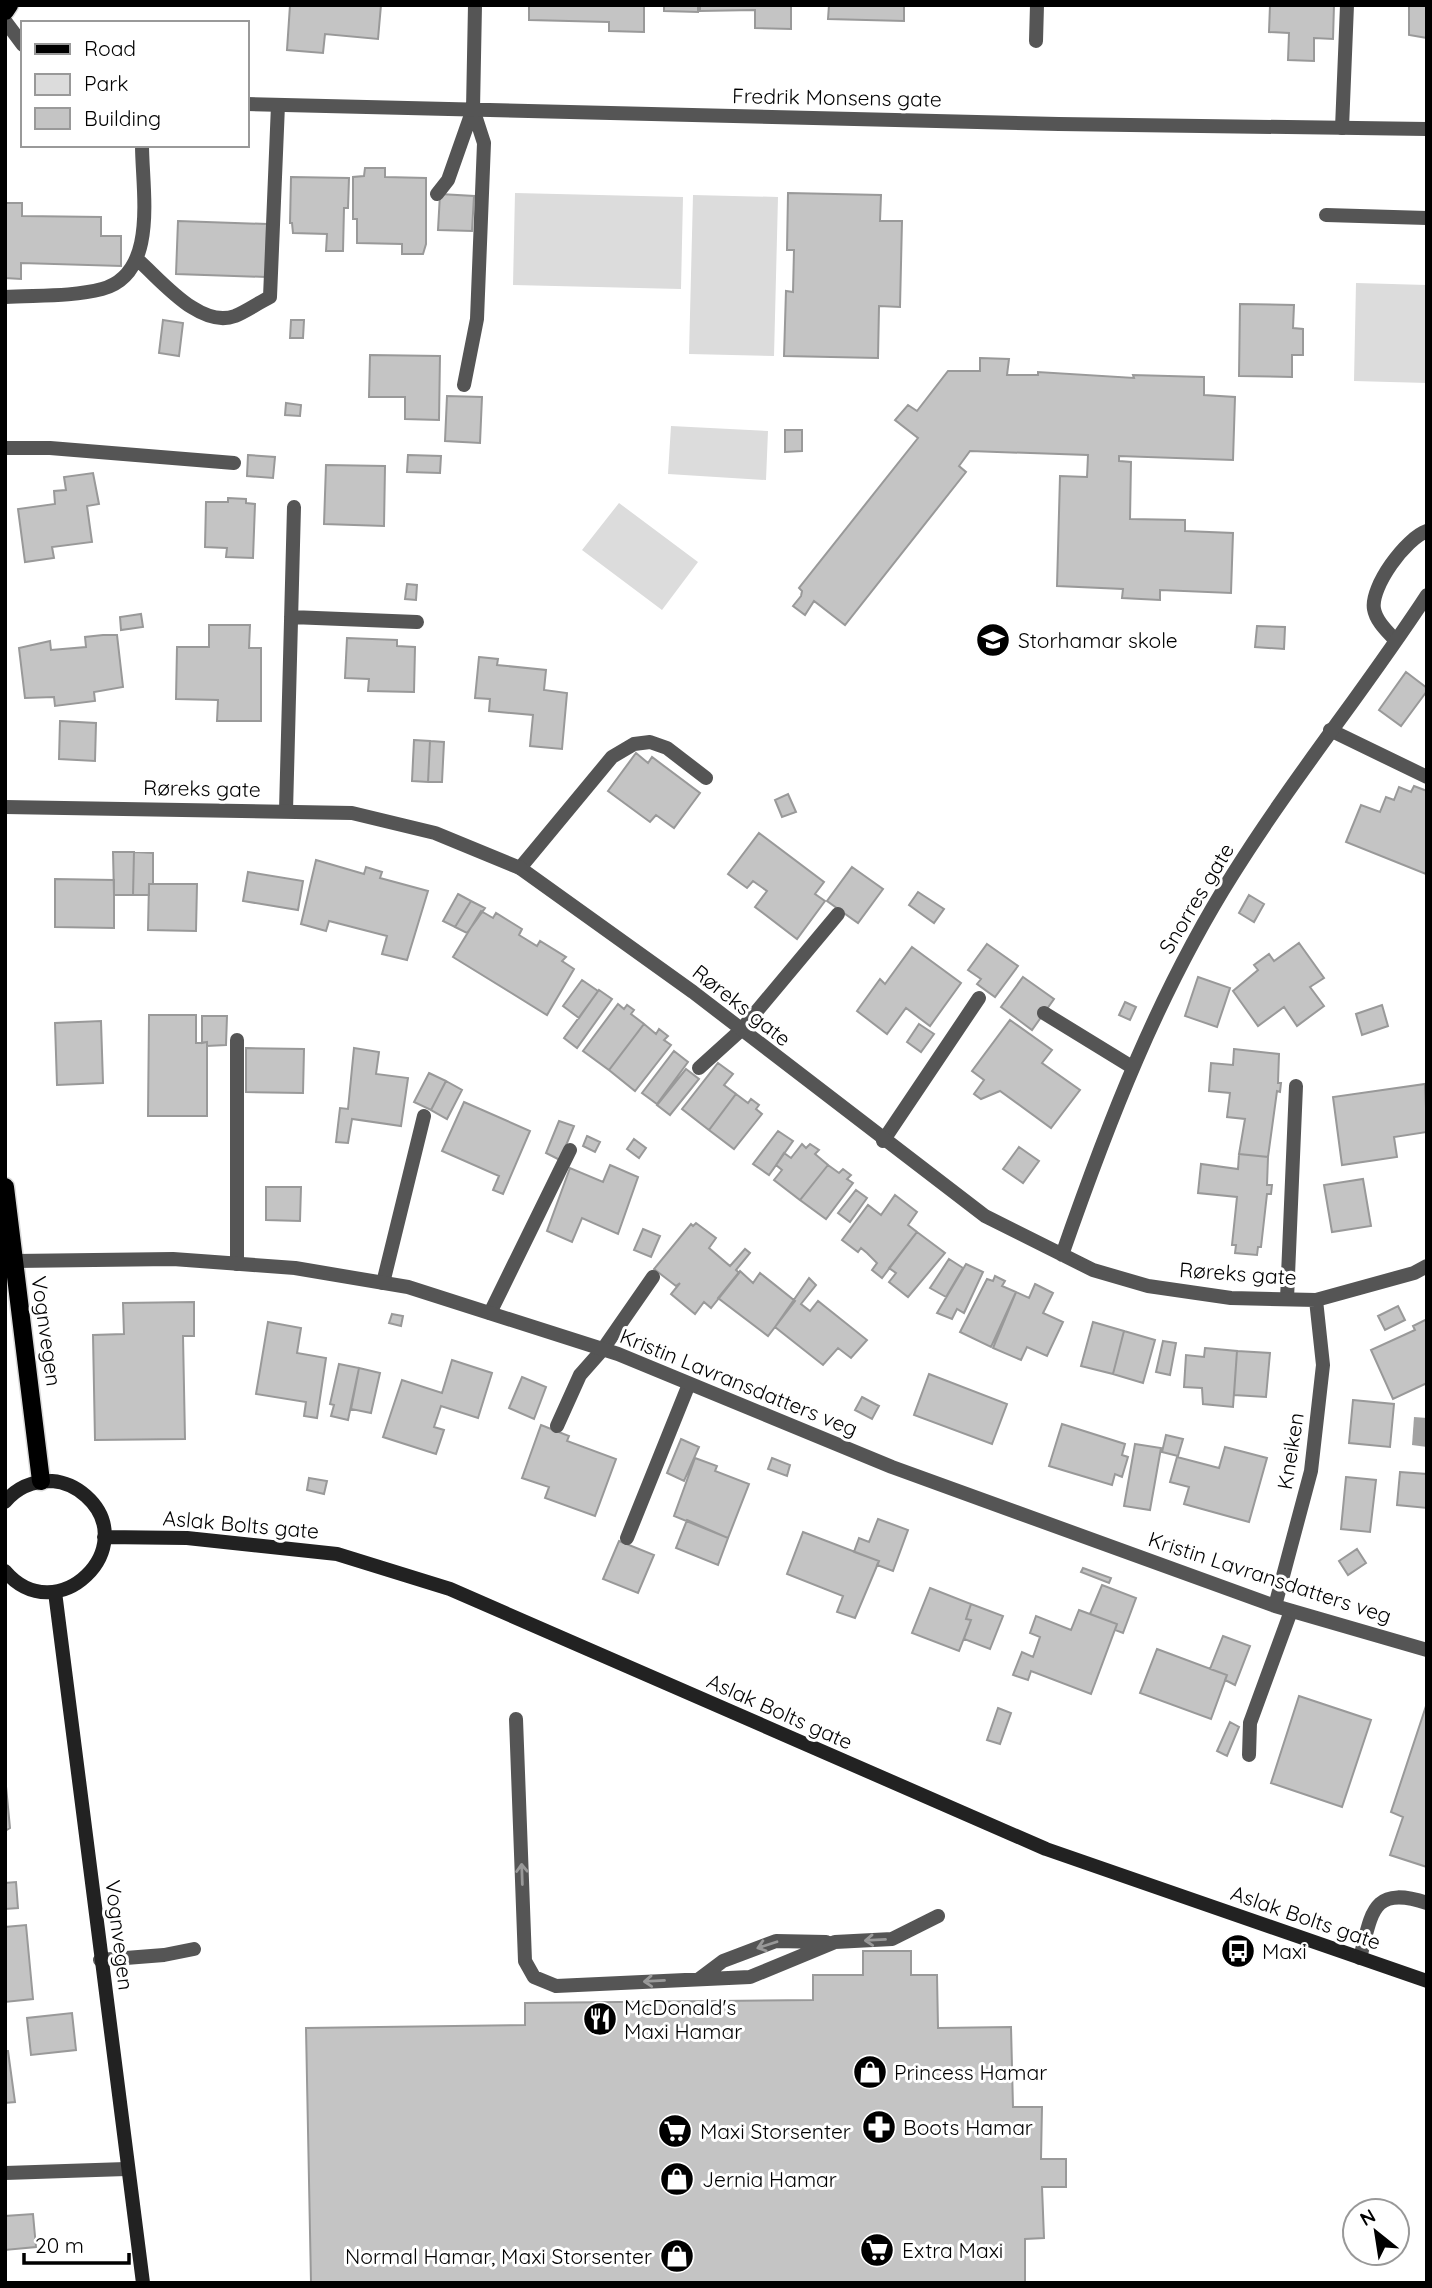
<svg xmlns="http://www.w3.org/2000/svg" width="1432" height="2288" viewBox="0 0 1432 2288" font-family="Quicksand,sans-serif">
	<rect width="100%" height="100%" fill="#fff"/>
	<!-- green -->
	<path fill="#dcdcdc" d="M515 193 683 197 681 289 513 285Z
		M693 195 778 197 774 356 689 354Z
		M1356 283 1427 285V383L1354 381Z
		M671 426 768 431 766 480 668 474Z
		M619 503 698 562 662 610 582 550Z"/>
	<!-- water -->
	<path fill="#a3a3a3" d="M1414 1417 1427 1418V1447L1412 1445Z"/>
	<!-- building -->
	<path fill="#c4c4c4" stroke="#999" stroke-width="2" d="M290 5H381L378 39 325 34 323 53 287 50Z
		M529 5H644V32L609 31V22L529 20Z
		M664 5H698V12L664 11Z
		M700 5H791V29L755 28V10L700 11Z
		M829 5H904V21L828 19Z
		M1270 5H1334L1333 39 1314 38V61L1288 60 1289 33 1269 32Z
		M1409 5H1427V38L1409 35Z
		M365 168H385V177L426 178V244L423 254H402V244L357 243V219H353V177L364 176Z
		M291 177 349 178 348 208H344L343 251H326L327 234 293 233 292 223H290Z
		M788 193 881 195 880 221H902L900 307 879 306 878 358 784 356 786 291 793 292 794 250H787Z
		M440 194 474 196 472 231 438 230Z
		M5 203H22V216L101 217V236H121V266L21 263V279L5 278Z
		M178 221 267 224 266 277 176 274Z
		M1240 304 1294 305 1293 328 1303 329V355H1292V377L1239 376Z
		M163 320 183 323 179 356 159 353Z
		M291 320H304L303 338H290Z
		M370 355 440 356 439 420 405 419V397H369Z
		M980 358 1009 359 1007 375H1038V372L1134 378 1133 375 1204 377V395L1235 397 1233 460 1119 456V461L1131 462 1130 519 1185 520V531L1233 533 1231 593 1160 590V600L1122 598 1123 589 1057 586 1060 476 1087 477 1088 455 970 451 959 466 966 472 845 625 814 601 805 615 793 606 801 596 802 591 799 588 918 438 895 420 908 405 917 411 948 371H980Z
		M447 396 482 397 480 443 445 441Z
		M286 403 301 405 300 416 285 415Z
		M785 430H802V451L785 452Z
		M248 455 275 457 273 478 247 476Z
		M408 455 441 456 440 473 407 472Z
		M326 465 385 466 384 526 324 524Z
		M93 473 99 504 87 506 92 542 52 547 54 558 25 562 18 509 55 504 54 491 66 490 64 477Z
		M228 498 246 499V503L255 504 253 558 226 557 227 548 205 547 206 502H228Z
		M407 584 417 585 416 600 405 599Z
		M141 614 143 627 121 630 120 617Z
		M209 625H250L249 648H261V721H217L218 700 176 699 177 647H209Z
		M1257 626 1285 627 1284 649 1255 647Z
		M103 635H117L123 687 94 692 95 701 55 706 54 697 25 698 19 648 50 641 51 650 86 647 85 637Z
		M347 638 397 640V646L415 647 414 692 368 691 369 679 345 678Z
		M479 657 498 659 497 665 546 670 544 690 567 693 562 749 530 746 533 715 489 711 490 699 475 698Z
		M1406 672 1427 688V691L1401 726 1379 710Z
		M60 721 96 723 95 761 59 759Z
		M414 740 430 741 428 782 412 781Z
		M430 741 444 742 442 782H428Z
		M636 753 648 763 652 757 700 793 674 828 656 815 650 822 608 791Z
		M1414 786 1427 791 1426 874 1346 842 1361 805 1380 812 1386 797 1394 800 1399 787 1411 792Z
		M788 794 796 812 782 817 775 800Z
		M759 833 824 882 815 894 825 901 797 939 755 907 767 891 753 881 747 888 728 874Z
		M113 852H134L133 895H114Z
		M134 852 153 853V884H149V895H133Z
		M316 860 364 874 366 867 382 872 380 878 428 891 407 960 382 954 387 936 329 921 326 931 301 924Z
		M852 867 883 889 858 923 827 901Z
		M248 872 303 881 298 910 243 901Z
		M55 879 114 880V928L55 927Z
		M149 884H197L196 931 148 930Z
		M918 892 944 909 934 923 909 905Z
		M458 894 471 901 455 927 443 921Z
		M1249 895 1264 904 1254 922 1239 913Z
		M471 901 485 908 467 933 455 927Z
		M481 911 493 918 496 913 522 929 519 935 537 946 540 941 566 957 562 961 574 969 547 1015 453 957Z
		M1299 943 1324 978 1310 987 1324 1006 1297 1026 1284 1007 1258 1026 1233 991 1258 970 1254 965 1269 954 1274 961Z
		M987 944 1018 966 995 997 977 984 981 979 968 970Z
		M912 947 961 983 930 1026 906 1008 887 1034 857 1011 880 979 885 984Z
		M1023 977 1054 999 1032 1030 1001 1007Z
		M1198 977 1230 988 1217 1027 1185 1016Z
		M582 980 598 991 579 1018 563 1006Z
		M599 990 612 999 577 1048 564 1038Z
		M1125 1002 1136 1007 1130 1020 1119 1015Z
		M618 1004 624 1009 627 1005 634 1010 631 1014 644 1024 609 1070 583 1051Z
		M1382 1005 1388 1026 1362 1035 1356 1014Z
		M149 1015H196V1043L207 1042V1116H148Z
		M202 1016H227L226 1045 207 1046V1042L202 1043Z
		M1010 1020 1052 1050 1042 1063 1080 1090 1051 1128 1000 1091 981 1099 974 1094 984 1080 972 1071Z
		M101 1021 103 1083 57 1085 55 1023Z
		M644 1024 656 1034 659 1029 668 1036 664 1040 671 1045 635 1091 609 1070Z
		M919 1024 934 1034 921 1052 907 1042Z
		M246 1048 304 1049 303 1093 246 1092Z
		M354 1048 379 1052 376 1074 408 1078 401 1126 352 1119 348 1143 336 1142 340 1108 348 1109Z
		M1234 1049 1279 1054 1278 1083H1281L1280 1092 1277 1091 1268 1157 1239 1154 1245 1119 1227 1117 1230 1093 1209 1091 1211 1063 1233 1065Z
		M674 1051 688 1062 657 1104 642 1093Z
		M718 1063 733 1074 724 1085 736 1094 709 1130 682 1109Z
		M686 1069 699 1079 670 1115 657 1105Z
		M429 1073 446 1081 431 1110 414 1102Z
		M446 1081 462 1090 447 1119 431 1110Z
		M1425 1084 1427 1132 1394 1137 1397 1157 1342 1165 1333 1097Z
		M736 1094 748 1103 751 1099 759 1105 756 1109 762 1114 734 1149 709 1130Z
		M464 1102 530 1131 503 1194 493 1190 499 1176 442 1151Z
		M559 1121 574 1126 560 1160 546 1153Z
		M778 1131 793 1141 769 1175 753 1164Z
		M587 1136 600 1142 595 1152 583 1146Z
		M634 1139 646 1148 639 1158 627 1149Z
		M802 1144 806 1148 810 1144 819 1150 815 1154 828 1165 800 1200 774 1180 782 1170 776 1165 784 1153 791 1158Z
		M1019 1147 1039 1161 1023 1183 1003 1169Z
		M1239 1154 1268 1157 1267 1185H1272L1271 1194H1267L1261 1247H1258L1257 1255 1235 1253 1236 1245H1232L1237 1197 1198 1193 1201 1164 1238 1169Z
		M610 1165 638 1177 618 1234 582 1218 572 1242 547 1231 570 1168 603 1182Z
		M828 1165 839 1173 843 1169 851 1175 847 1179 853 1183 826 1219 800 1200Z
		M1363 1179 1371 1226 1332 1232 1324 1185Z
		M266 1187H301L300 1221 266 1220Z
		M856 1190 867 1198 850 1222 838 1213Z
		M895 1195 917 1212 908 1225 917 1232 882 1278 872 1270 877 1263 867 1253 861 1248 858 1252 842 1240 868 1205 881 1215Z
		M696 1223 716 1238 709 1248 730 1266 745 1249 750 1253 736 1270 739 1273 711 1308 704 1302 695 1314 671 1294 680 1283 676 1286 654 1269 691 1224 693 1226Z
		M643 1229 660 1236 651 1257 634 1250Z
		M917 1232 945 1253 908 1297 889 1282 896 1273 889 1268Z
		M949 1259 963 1268 946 1297 930 1288Z
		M966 1264 983 1272 964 1313 957 1309 952 1319 937 1313Z
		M740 1271 753 1283 760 1273 795 1301 768 1336 718 1298Z
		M995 1276 1005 1281 1002 1286 1016 1292 991 1347 960 1332 987 1279 993 1281Z
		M809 1278 816 1285 801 1304 810 1311 818 1301 867 1340 851 1358 838 1348 823 1365 775 1327Z
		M1035 1284 1053 1293 1043 1313 1063 1322 1047 1356 1027 1347 1021 1360 993 1348 1016 1292 1029 1298Z
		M194 1302V1336H183L185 1439 95 1440 93 1335 124 1334 123 1303Z
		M1398 1306 1405 1320 1385 1330 1378 1316Z
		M392 1314 403 1316 401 1326 389 1323Z
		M1427 1319V1383L1393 1399 1371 1350 1415 1330 1413 1326Z
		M268 1322 301 1328 297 1353 326 1358 317 1418 304 1416 306 1402 256 1394Z
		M1093 1322 1124 1331 1113 1374 1081 1366Z
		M1124 1331 1155 1340 1143 1383 1113 1374Z
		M1163 1341 1176 1343 1170 1375 1156 1372Z
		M1205 1348 1237 1351 1233 1407 1203 1404 1202 1388 1184 1387 1186 1355 1204 1357Z
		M1237 1351 1270 1353 1266 1397 1234 1395Z
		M452 1360 492 1373 478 1418 441 1406 434 1427 444 1430 436 1454 383 1437 402 1380 442 1393Z
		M339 1364 359 1368 348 1420 331 1416 334 1405 330 1404Z
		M359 1368 380 1373 371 1413 351 1409Z
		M929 1374 1007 1404 992 1444 914 1415Z
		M522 1377 546 1387 534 1419 509 1408Z
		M862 1397 879 1406 872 1419 855 1410Z
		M1353 1400 1394 1404 1390 1447 1349 1443Z
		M1062 1424 1125 1444 1122 1455 1128 1457 1122 1477 1115 1474 1112 1485 1049 1466Z
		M541 1425 569 1436 567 1441 616 1459 595 1516 545 1498 549 1487 522 1478Z
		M1166 1435 1183 1439 1178 1456 1162 1452Z
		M681 1439 699 1447 684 1481 667 1473Z
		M1135 1444 1161 1448 1150 1510 1124 1506Z
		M1225 1447 1267 1458 1249 1522 1184 1504 1189 1487 1170 1482 1177 1457 1219 1468Z
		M695 1458 717 1466 715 1471 749 1484 728 1538 674 1516Z
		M772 1458 790 1465 787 1476 768 1469Z
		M1400 1472 1427 1474V1508L1397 1505Z
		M1346 1477 1376 1480 1370 1532 1341 1529Z
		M309 1478 327 1481 324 1494 307 1490Z
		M878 1519 908 1530 893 1571 877 1565 879 1561 854 1552 859 1538 869 1542Z
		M687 1520 728 1538 718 1565 676 1548Z
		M803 1532 879 1561 855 1618 837 1612 843 1596 787 1574Z
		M619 1541 654 1555 638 1593 603 1579Z
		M1357 1549 1366 1563 1348 1575 1339 1561Z
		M1083 1568 1111 1578 1109 1583 1081 1572Z
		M1102 1585 1136 1598 1123 1633 1115 1630 1117 1624 1090 1614Z
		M930 1588 971 1604 966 1619 971 1620 959 1651 912 1633Z
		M971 1604 1003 1616 990 1649 964 1639 971 1620 966 1619Z
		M1079 1610 1117 1624 1091 1694 1031 1671 1028 1680 1013 1675 1022 1652 1033 1657 1040 1637 1030 1633 1036 1616 1071 1630Z
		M1223 1636 1250 1646 1235 1685 1225 1680 1227 1675 1210 1669Z
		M1157 1649 1227 1675 1211 1719 1140 1693Z
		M1299 1696 1371 1720 1342 1807 1271 1783Z
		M1427 1703V1867L1390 1855 1403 1817 1391 1812Z
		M998 1708 1011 1713 1000 1744 987 1740Z
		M1230 1722 1239 1727 1227 1756 1217 1751Z
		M5 1776 10 1828 5 1831Z
		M16 1882 18 1908 5 1909V1883Z
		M26 1925 33 1999 5 2002V1927Z
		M863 1951H911V1975H937L938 2028 1011 2027 1013 2107H1042L1041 2159H1066V2187H1042L1044 2238 1025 2239V2283H311L306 2028 525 2025V2003L813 2000V1975H863Z
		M72 2013 76 2050 31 2055 27 2018Z
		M5 2051H8L15 2102 5 2103Z
		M33 2214 36 2247 5 2250V2216Z"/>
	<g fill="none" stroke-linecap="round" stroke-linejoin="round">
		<!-- primary casing -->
		<g stroke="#dbdbdb" stroke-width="21">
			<path id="primary" d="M5 11 9 5
				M5 1187 41 1481"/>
		</g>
		<!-- service -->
		<path stroke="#555" stroke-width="14" d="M1342 128 1347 5
			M437 194 448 180 473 109 484 143 477 319 464 385
			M1326 215 1427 218
			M138 260C161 280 200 329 235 316 247 311 258 303 270 297L278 105
			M5 297C36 295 72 297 102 289 159 274 142 190 142 145
			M5 448H50L234 463
			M291 617 417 622
			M1395 640C1387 631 1376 621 1374 609 1370 587 1406 538 1427 531
			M1330 730 1427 777
			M286 811 294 507
			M520 868 612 757 634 744 650 742 667 748 706 778
			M1044 1013 1132 1067
			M699 1068 741 1030 838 914
			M883 1141 979 998
			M237 1264V1040
			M383 1283 424 1116
			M1287 1299 1296 1086
			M490 1313 570 1150
			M557 1426 580 1375 603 1349 653 1277
			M627 1538 689 1384
			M516 1719 525 1961 534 1977 556 1986 750 1977 835 1942 892 1939 938 1916
			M1249 1755 1250 1723 1291 1611
			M1360 1958C1372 1912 1372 1885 1427 1903
			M100 1960 164 1955 194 1949
			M699 1979 723 1961 776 1941 826 1942"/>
		<!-- minor -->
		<path stroke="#555" stroke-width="14" d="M5 21 23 45
			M1036 41 1037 5
			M247 104 1059 124 1427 129
			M473 109 475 5
			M5 807 352 813 435 833 520 868 693 992 985 1216 1093 1270 1148 1286 1231 1298 1316 1300 1414 1273 1427 1266
			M1062 1255C1108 1123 1158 993 1233 874 1293 778 1365 690 1427 595
			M15 1261 173 1259 295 1268 408 1287 618 1354 892 1467 1275 1606 1427 1650
			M1275 1606 1311 1471 1323 1365 1316 1300
			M5 2173 126 2169"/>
		<!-- secondary -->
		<path stroke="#222" stroke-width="14" d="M5 1502C17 1487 34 1481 52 1481 65 1482 76 1487 86 1496 143 1547 57 1632 5 1571
			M104 1537 187 1538 337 1554 450 1589 1046 1849 1427 1981
			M55 1592 143 2283"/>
		<!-- primary -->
		<use href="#primary" stroke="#000" stroke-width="18"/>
	</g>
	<!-- one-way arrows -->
	<defs><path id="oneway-shaft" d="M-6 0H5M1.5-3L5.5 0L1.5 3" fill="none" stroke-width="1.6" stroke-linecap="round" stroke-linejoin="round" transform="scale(1.75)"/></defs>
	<g stroke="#999">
		<use href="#oneway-shaft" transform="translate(522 1874) rotate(-92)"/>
		<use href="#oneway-shaft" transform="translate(875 1940) rotate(177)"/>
		<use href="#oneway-shaft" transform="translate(767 1945) rotate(162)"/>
		<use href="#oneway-shaft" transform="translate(654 1981) rotate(177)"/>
	</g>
	<!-- icons -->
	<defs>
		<g id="school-disc" transform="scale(1.75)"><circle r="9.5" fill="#000" stroke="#fff"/><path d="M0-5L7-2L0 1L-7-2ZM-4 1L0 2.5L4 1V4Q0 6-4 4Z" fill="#fff"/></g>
		<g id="bus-disc" transform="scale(1.75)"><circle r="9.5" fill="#000" stroke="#fff"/><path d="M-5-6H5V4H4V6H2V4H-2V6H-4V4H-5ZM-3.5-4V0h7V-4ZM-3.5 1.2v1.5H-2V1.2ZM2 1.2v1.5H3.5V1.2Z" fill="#fff"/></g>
		<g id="restaurant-disc" transform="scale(1.75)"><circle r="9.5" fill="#000" stroke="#fff"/><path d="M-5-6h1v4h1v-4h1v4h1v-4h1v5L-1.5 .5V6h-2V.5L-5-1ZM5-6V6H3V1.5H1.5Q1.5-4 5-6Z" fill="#fff"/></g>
		<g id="shop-disc" transform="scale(1.75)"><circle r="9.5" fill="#000" stroke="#fff"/><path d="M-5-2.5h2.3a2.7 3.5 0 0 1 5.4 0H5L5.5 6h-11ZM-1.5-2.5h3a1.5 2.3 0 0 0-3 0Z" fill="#fff"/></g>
		<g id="pharmacy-disc" transform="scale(1.75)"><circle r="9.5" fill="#000" stroke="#fff"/><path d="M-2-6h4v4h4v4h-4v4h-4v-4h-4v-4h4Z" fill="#fff"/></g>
		<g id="supermarket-disc" transform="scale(1.75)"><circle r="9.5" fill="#000" stroke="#fff"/><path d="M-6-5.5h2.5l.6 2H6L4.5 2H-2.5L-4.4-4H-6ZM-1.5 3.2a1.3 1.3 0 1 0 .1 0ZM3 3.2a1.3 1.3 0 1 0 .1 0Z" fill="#fff"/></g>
	</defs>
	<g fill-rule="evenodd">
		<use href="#school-disc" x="993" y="640"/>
		<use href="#bus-disc" x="1238" y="1951"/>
		<use href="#restaurant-disc" x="600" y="2019"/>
		<use href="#shop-disc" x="870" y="2072"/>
		<use href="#pharmacy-disc" x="879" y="2127"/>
		<use href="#supermarket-disc" x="675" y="2131"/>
		<use href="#shop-disc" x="677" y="2179"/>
		<use href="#supermarket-disc" x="877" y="2250"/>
		<use href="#shop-disc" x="677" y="2256"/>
	</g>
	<g text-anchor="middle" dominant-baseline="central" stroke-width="6" stroke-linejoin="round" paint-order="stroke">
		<!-- street labels -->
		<g font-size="21" fill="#000" stroke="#fff">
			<text transform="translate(837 97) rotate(1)">Fredrik Monsens gate</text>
			<text transform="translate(202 788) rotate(1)">Røreks gate</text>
			<text transform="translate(1196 898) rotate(-59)">Snorres gate</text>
			<text transform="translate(742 1005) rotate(38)">Røreks gate</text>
			<text transform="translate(1238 1273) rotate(4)">Røreks gate</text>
			<text transform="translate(47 1331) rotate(82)">Vognvegen</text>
			<text transform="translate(739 1382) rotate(22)">Kristin Lavransdatters veg</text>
			<text transform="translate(1290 1451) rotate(-81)">Kneiken</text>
			<text transform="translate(241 1524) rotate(5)">Aslak Bolts gate</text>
			<text transform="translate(1270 1577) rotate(18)">Kristin Lavransdatters veg</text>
			<text transform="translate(780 1711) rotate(24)">Aslak Bolts gate</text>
			<text transform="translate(1306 1917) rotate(19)">Aslak Bolts gate</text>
			<text transform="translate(120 1935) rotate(83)">Vognvegen</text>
		</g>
		<!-- poi labels -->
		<g font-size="21" fill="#000" stroke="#fff" text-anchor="start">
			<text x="1018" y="640">Storhamar skole</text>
			<text x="1262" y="1951">Maxi</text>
			<text x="624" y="2007">McDonald's<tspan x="624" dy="24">Maxi Hamar</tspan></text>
			<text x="894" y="2072">Princess Hamar</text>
			<text x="903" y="2127">Boots Hamar</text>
			<text x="700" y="2131">Maxi Storsenter</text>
			<text x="702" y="2179">Jernia Hamar</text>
			<text x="902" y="2250">Extra Maxi</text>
			<text x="652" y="2256" text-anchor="end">Normal Hamar, Maxi Storsenter</text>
		</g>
	</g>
	<!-- border -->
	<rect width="1432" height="2288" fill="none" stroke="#000000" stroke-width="14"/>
	<!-- legend -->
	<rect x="21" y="21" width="228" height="126" fill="#ffffff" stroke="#999999" stroke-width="2"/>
	<rect x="35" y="44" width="35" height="10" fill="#000000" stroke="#999999" stroke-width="2"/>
	<text x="84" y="56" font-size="21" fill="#000000">Road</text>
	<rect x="35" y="74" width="35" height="21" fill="#dcdcdc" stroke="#999999" stroke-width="2"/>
	<text x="84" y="91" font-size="21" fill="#000000">Park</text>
	<rect x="35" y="108" width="35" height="21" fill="#c4c4c4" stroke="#999999" stroke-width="2"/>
	<text x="84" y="126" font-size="21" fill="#000000">Building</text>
	<!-- north arrow -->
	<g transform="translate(1376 2232) rotate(330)"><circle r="33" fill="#ffffff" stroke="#999999" stroke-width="2"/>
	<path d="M0-5L12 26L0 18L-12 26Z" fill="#000000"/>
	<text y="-10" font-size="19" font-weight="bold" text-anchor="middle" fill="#000000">N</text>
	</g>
	<!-- scale -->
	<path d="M24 2253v10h105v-10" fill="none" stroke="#000000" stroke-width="3.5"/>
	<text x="35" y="2253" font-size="21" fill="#000000" stroke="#ffffff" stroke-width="5" paint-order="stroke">20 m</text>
</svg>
